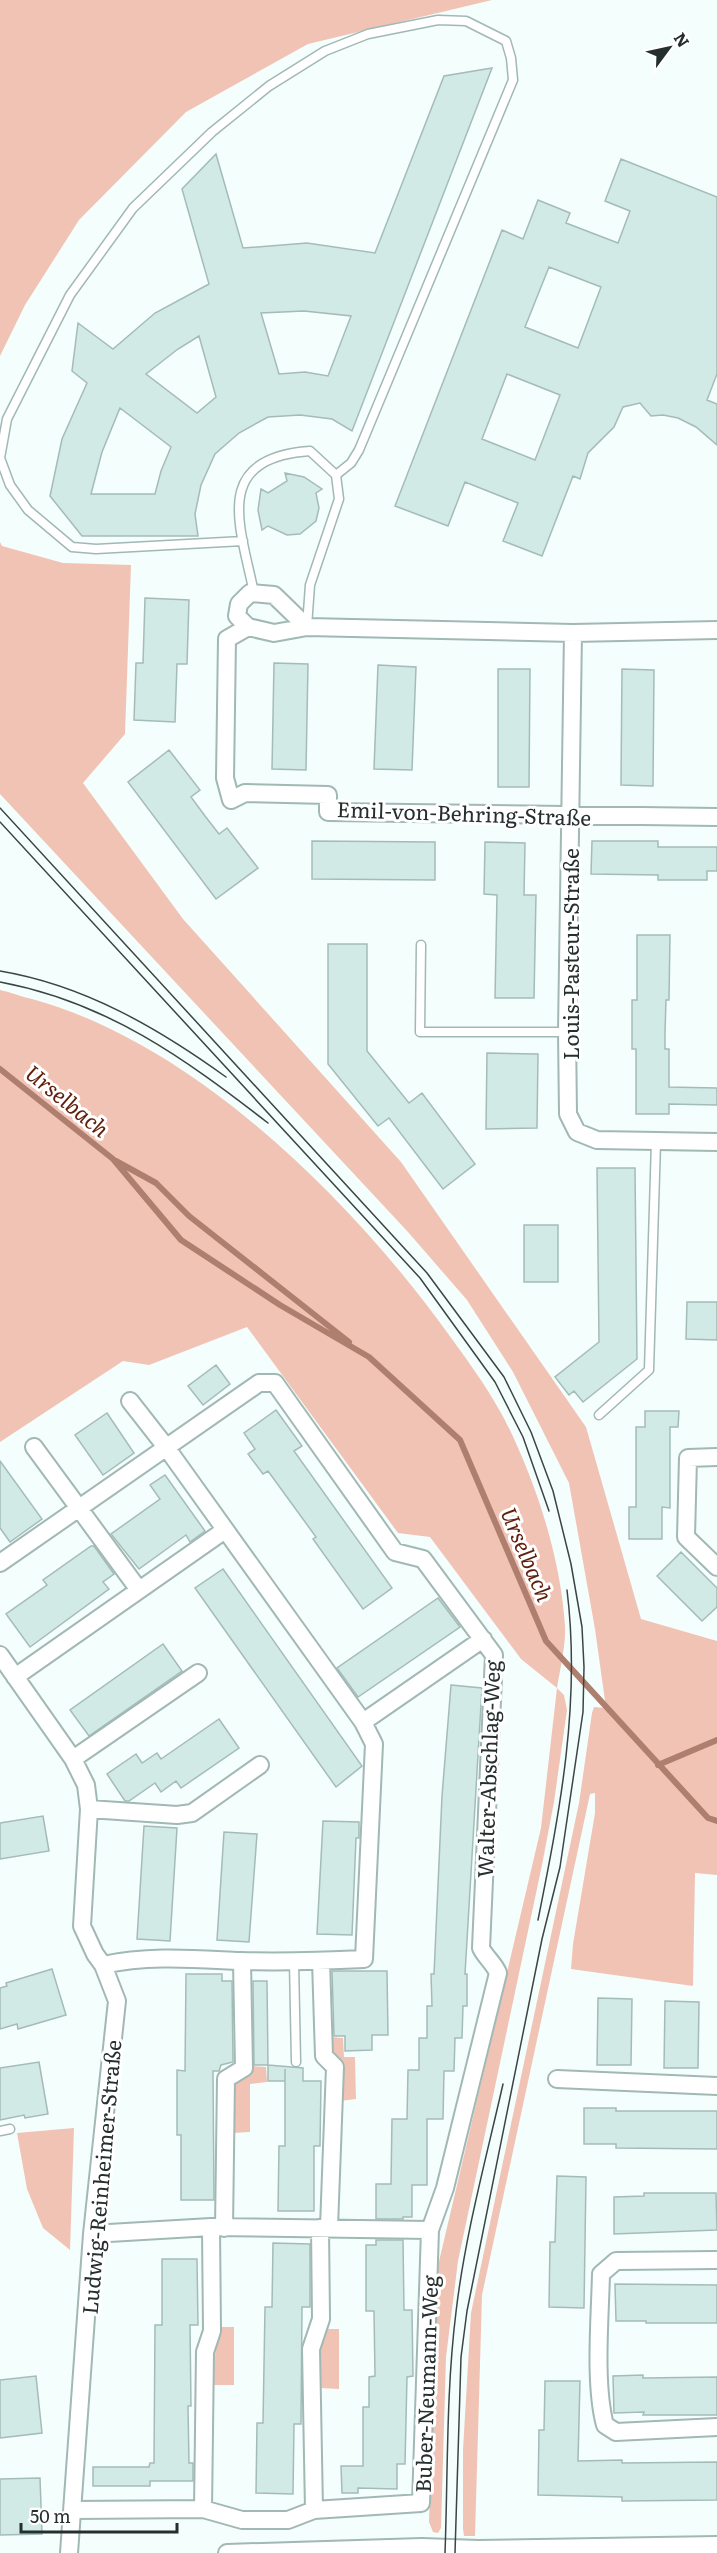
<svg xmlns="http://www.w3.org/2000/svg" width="717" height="2553" viewBox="0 0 717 2553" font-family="Literata,serif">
	<rect width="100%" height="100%" fill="#f4fefd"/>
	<!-- green -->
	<path fill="#f1c3b5" d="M0 0H492L308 44 186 112 79 220 25 305 0 356Z
		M0 542 2 546 63 563 131 565 125 734 83 783 183 919 401 1162 586 1427 641 1619 717 1641V1875L695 1873 693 1986 571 1969 573 1944 595 1813V1793L590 1794 482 2295 475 2536H464L463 2529V2450L471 2313 579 1803 592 1713 594 1707 606 1708 595 1629 569 1483 513 1372 467 1300 408 1232 0 794Z
		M0 990C11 992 21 997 32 999 194 1043 353 1201 449 1335 473 1368 498 1402 515 1441 541 1498 561 1564 565 1626 566 1646 560 1669 557 1688L564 1695 567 1710 554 1802 542 1865 458 2261 446 2357 441 2528 438 2533 433 2532 429 2522 437 2270 541 1828 557 1688 521 1659 430 1537 398 1533 247 1327 149 1365 123 1361 0 1442Z
		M330 2037 343 2038 344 2057H355L356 2099 340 2101 330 2055Z
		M252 2066 266 2067 267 2082 250 2084V2132L232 2133 230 2080Z
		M74 2128 70 2250 43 2228 27 2189 17 2133Z
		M218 2327H234V2385H212Z
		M328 2329H339V2389L320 2388 318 2346Z"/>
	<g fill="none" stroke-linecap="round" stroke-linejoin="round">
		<!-- stream -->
		<path stroke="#ae7e6e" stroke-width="6" d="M0 1069 113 1159 181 1240 280 1305 369 1357 460 1440 546 1641 708 1818 717 1821
			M116 1161 156 1183 189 1216 349 1342
			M658 1765 717 1740"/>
	</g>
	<!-- building -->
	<path fill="#d1eae6" stroke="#a4bcb8" stroke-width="1.5" fill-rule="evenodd" d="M492 68 352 431 332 419 300 415 268 417 239 433 215 454 201 485 195 514 198 536H82L50 496 62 439 87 383 72 371 78 323 113 349 155 313 209 284 182 189 216 154 243 248 307 243 375 253 444 76ZM304 311 351 316 328 376 305 372 279 374 261 313ZM199 336 216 397 197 413 146 374 178 349ZM120 408 171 447 161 471 155 494H91L102 452Z
		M621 159 717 197V374L707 400 717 404V445L696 427 678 418 663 415 651 416 640 403 623 407 614 427 588 453 580 479 573 476 542 556 503 541 518 503 465 482 448 526 395 506 502 230 523 239 538 200 570 213 566 223 618 243 630 211 605 201ZM549 267 601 287 578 348 525 327ZM507 374 560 395 535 460 482 439Z
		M285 473 304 477 322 489 316 493 319 508 316 521 300 534 287 535 268 526 262 530 258 510 261 489 268 493 287 481Z
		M145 598 189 600 187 664H177L175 722 134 720 136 663H143Z
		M274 663 308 664 306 770 272 769Z
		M378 665 416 667 412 770 374 769Z
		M498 669H530L529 787H498Z
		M622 669 654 670 653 786 621 785Z
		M169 750 200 790 191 797 205 816 219 834 227 828 258 868 216 899 128 782Z
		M312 841 435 842V880L312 879Z
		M592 841H658V847H717V871H707V880H658V875L591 874Z
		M485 842 525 843 524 895H536L534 998H495L497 895 484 894Z
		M637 935H670L669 1000H666L665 1033V1049H669V1087L717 1088V1105L669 1104V1114H636V1049H632V1000H637Z
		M328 944H367V1051L409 1103 422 1093 475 1164 443 1189 389 1118 378 1126 328 1064Z
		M487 1053 538 1054 537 1128 486 1129Z
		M597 1168H635L637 1359 583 1402 574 1391 569 1395 555 1377 599 1342Z
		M524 1225H558V1282H524Z
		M687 1302H717V1340L686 1339Z
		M216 1365 230 1384 203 1405 188 1386Z
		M276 1410 302 1446 294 1451 392 1588 363 1609 313 1539 316 1537 268 1471 263 1474 248 1454 255 1449 244 1433Z
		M645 1411H679L678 1427H670V1508L662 1507V1539H629V1507H636V1427H645Z
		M107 1413 134 1453 103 1475 75 1435Z
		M0 1461 42 1519 10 1542 0 1528Z
		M165 1475 205 1531 190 1542 186 1535 139 1569 111 1534 160 1499 150 1485Z
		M91 1546H94L114 1574 103 1582 109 1589 30 1647 6 1614 47 1585 43 1580Z
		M681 1552 717 1588V1607L702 1621 657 1576Z
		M223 1569 362 1766 336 1787 195 1588Z
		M438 1598 460 1627 358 1697 337 1668Z
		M163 1644 182 1671 89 1736 70 1710Z
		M451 1685 482 1688 465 1974H467V2006H463L462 2038H455L454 2071H444L443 2119H427V2185H412V2217H403V2219H376V2184H391L392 2119H407L408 2070H419V2038H427V2006H432L431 1974H434L442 1796Z
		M219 1719 239 1748 181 1788 176 1781 161 1792 155 1783 129 1801H125L107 1774 136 1754 142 1763 157 1753 161 1759Z
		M43 1816 49 1851 0 1859V1823Z
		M323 1821 359 1822V1838H356L352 1935 317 1934Z
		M144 1826 177 1828 170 1941 137 1939Z
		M224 1832 257 1834 249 1942 217 1940Z
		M52 1969 66 2015 18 2029 17 2024 0 2029V1988L7 1986 6 1983Z
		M332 1971H387L388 2035H372V2050L345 2051V2036H334Z
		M186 1974H222V1981H232L233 2062 221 2065 219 2071H213L214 2200H181V2135H177V2070L185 2071Z
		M253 1981H267L268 2065H254Z
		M598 1998 632 1999 631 2065H597Z
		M665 2001 699 2002 698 2068H664Z
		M39 2062 48 2114 25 2118 24 2115 0 2120V2068Z
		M268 2065 303 2068V2081H321L320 2146H314V2211H278L279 2146H285V2069V2081H268Z
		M584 2108H616V2111H717V2149L616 2148V2144H584Z
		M557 2176 586 2177 584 2308 549 2307 550 2242H555Z
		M644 2193H716L717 2230 614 2234V2197L644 2196Z
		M376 2240H403L404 2310H412L413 2376 407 2377 405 2464H397V2489L358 2488V2493H342L341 2466H363V2407H369V2377L375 2376 374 2311H366V2245H376Z
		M273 2243 310 2244V2307H302L301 2424H294L293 2494 256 2493 257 2423H263L265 2307H272Z
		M162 2259H197L198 2325H190L191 2406H188L189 2463H193V2481H150V2486H93V2467H149L150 2463H154L155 2325H162Z
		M615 2284 717 2285V2323H646V2321H616Z
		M643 2375V2378L717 2377V2415H643L644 2412 614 2413 613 2376Z
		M36 2376 42 2433 0 2438V2380Z
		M545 2381H580L578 2461 622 2460V2463L717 2462V2500L622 2501V2497L538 2495 539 2430H544Z
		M40 2478 42 2534 0 2535V2479Z"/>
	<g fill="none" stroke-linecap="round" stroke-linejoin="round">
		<!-- lane casing -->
		<g stroke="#a1b8b5" stroke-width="11">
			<path id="lane" d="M0 458 7 419 70 295 133 208 212 132 269 86 325 51 368 34 438 20 466 21 506 41 511 58 513 80 359 450 351 463 336 475
				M0 458 10 485 28 510 72 547 96 549 243 541
				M254 593C240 525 211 458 310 451L336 475 339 499 310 585 307 626
				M421 945 420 1032H567
				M599 1415 649 1370 656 1142
				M294 1961 296 2062
				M0 2131 10 2129"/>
		</g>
		<!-- street casing -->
		<g stroke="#a1b8b5" stroke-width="20">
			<path id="street" d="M248 627 227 639 225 778 231 800 245 793 328 795V812L717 817
				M307 627 274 595 250 593 239 604 237 616 248 627 274 633 307 627 573 633 717 630
				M573 633 567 1032 568 1114 577 1132 597 1140 717 1142
				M34 1447 139 1590
				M717 1457 688 1458 686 1537 717 1567
				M0 1563 259 1383H275L395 1552 423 1559 494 1655 481 1948C486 1958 494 1963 498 1973L445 2188 430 2230 421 2503 314 2510 288 2520H242L203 2509 74 2510
				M0 1655 73 1759 86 1785 89 1809 82 1926 95 1954 103 1965 117 2001 92 2234 69 2553
				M15 1677 225 1530
				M363 1722 483 1639
				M73 1759 198 1673
				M89 1809 177 1815 192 1813 260 1765
				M321 1961 324 2056 335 2067 329 2227
				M103 1965C149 1955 194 1959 240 1961 282 1962 323 1961 364 1959L374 1744 363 1722 166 1447 130 1401
				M557 2079 717 2086
				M224 2228 226 2079 244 2068 242 1961
				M92 2234 211 2227 430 2230
				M717 2260 616 2261 601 2274C600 2318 594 2384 605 2425L616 2432 717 2427
				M203 2509 205 2352 212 2331 211 2227
				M314 2510 311 2349 321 2319 320 2228
				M227 2553 422 2547 479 2549 717 2545"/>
		</g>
		<!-- lane -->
		<use href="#lane" stroke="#fff" stroke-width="8"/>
		<!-- street -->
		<use href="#street" stroke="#fff" stroke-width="16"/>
		<!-- tram -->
		<path stroke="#3b4544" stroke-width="1.5" d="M0 808 427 1273 504 1377 531 1432 553 1491 571 1564 582 1627 584 1667 583 1712 560 1867 542 1939 467 2311 461 2357 455 2553
			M0 822 420 1278 495 1382 523 1437 549 1511
			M0 971C84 985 158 1028 226 1077
			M0 982C107 1002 184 1058 268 1123
			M538 1920C560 1810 581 1703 567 1590
			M445 2553C448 2473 446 2392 456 2312 465 2235 486 2159 503 2084"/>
	</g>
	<g text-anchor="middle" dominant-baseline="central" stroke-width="6" stroke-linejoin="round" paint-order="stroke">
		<!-- street labels -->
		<g font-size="21" fill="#252f2e" stroke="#fff">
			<text transform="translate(464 812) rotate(2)">Emil-von-Behring-Straße</text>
			<text transform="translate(569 954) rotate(-90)">Louis-Pasteur-Straße</text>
			<text transform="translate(487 1769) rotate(-88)">Walter-Abschlag-Weg</text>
			<text transform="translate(100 2177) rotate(-85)">Ludwig-Reinheimer-Straße</text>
			<text transform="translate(425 2384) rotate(-88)">Buber-Neumann-Weg</text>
		</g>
		<!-- water labels -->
		<g font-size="22" font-style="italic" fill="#5f1f0a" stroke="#fff">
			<text transform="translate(68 1100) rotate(39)">Urselbach</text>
			<text transform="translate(528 1554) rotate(67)">Urselbach</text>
		</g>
	</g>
	<!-- north arrow -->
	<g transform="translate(669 48) rotate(57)" stroke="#ffffff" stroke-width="4.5" paint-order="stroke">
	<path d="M0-4.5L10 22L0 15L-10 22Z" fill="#252f2e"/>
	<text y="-9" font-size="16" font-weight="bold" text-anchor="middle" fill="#252f2e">N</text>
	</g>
	<!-- scale -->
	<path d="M21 2523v9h156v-9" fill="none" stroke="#252f2e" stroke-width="3"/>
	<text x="30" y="2523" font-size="18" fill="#252f2e" stroke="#ffffff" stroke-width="4.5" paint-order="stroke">50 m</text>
</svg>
